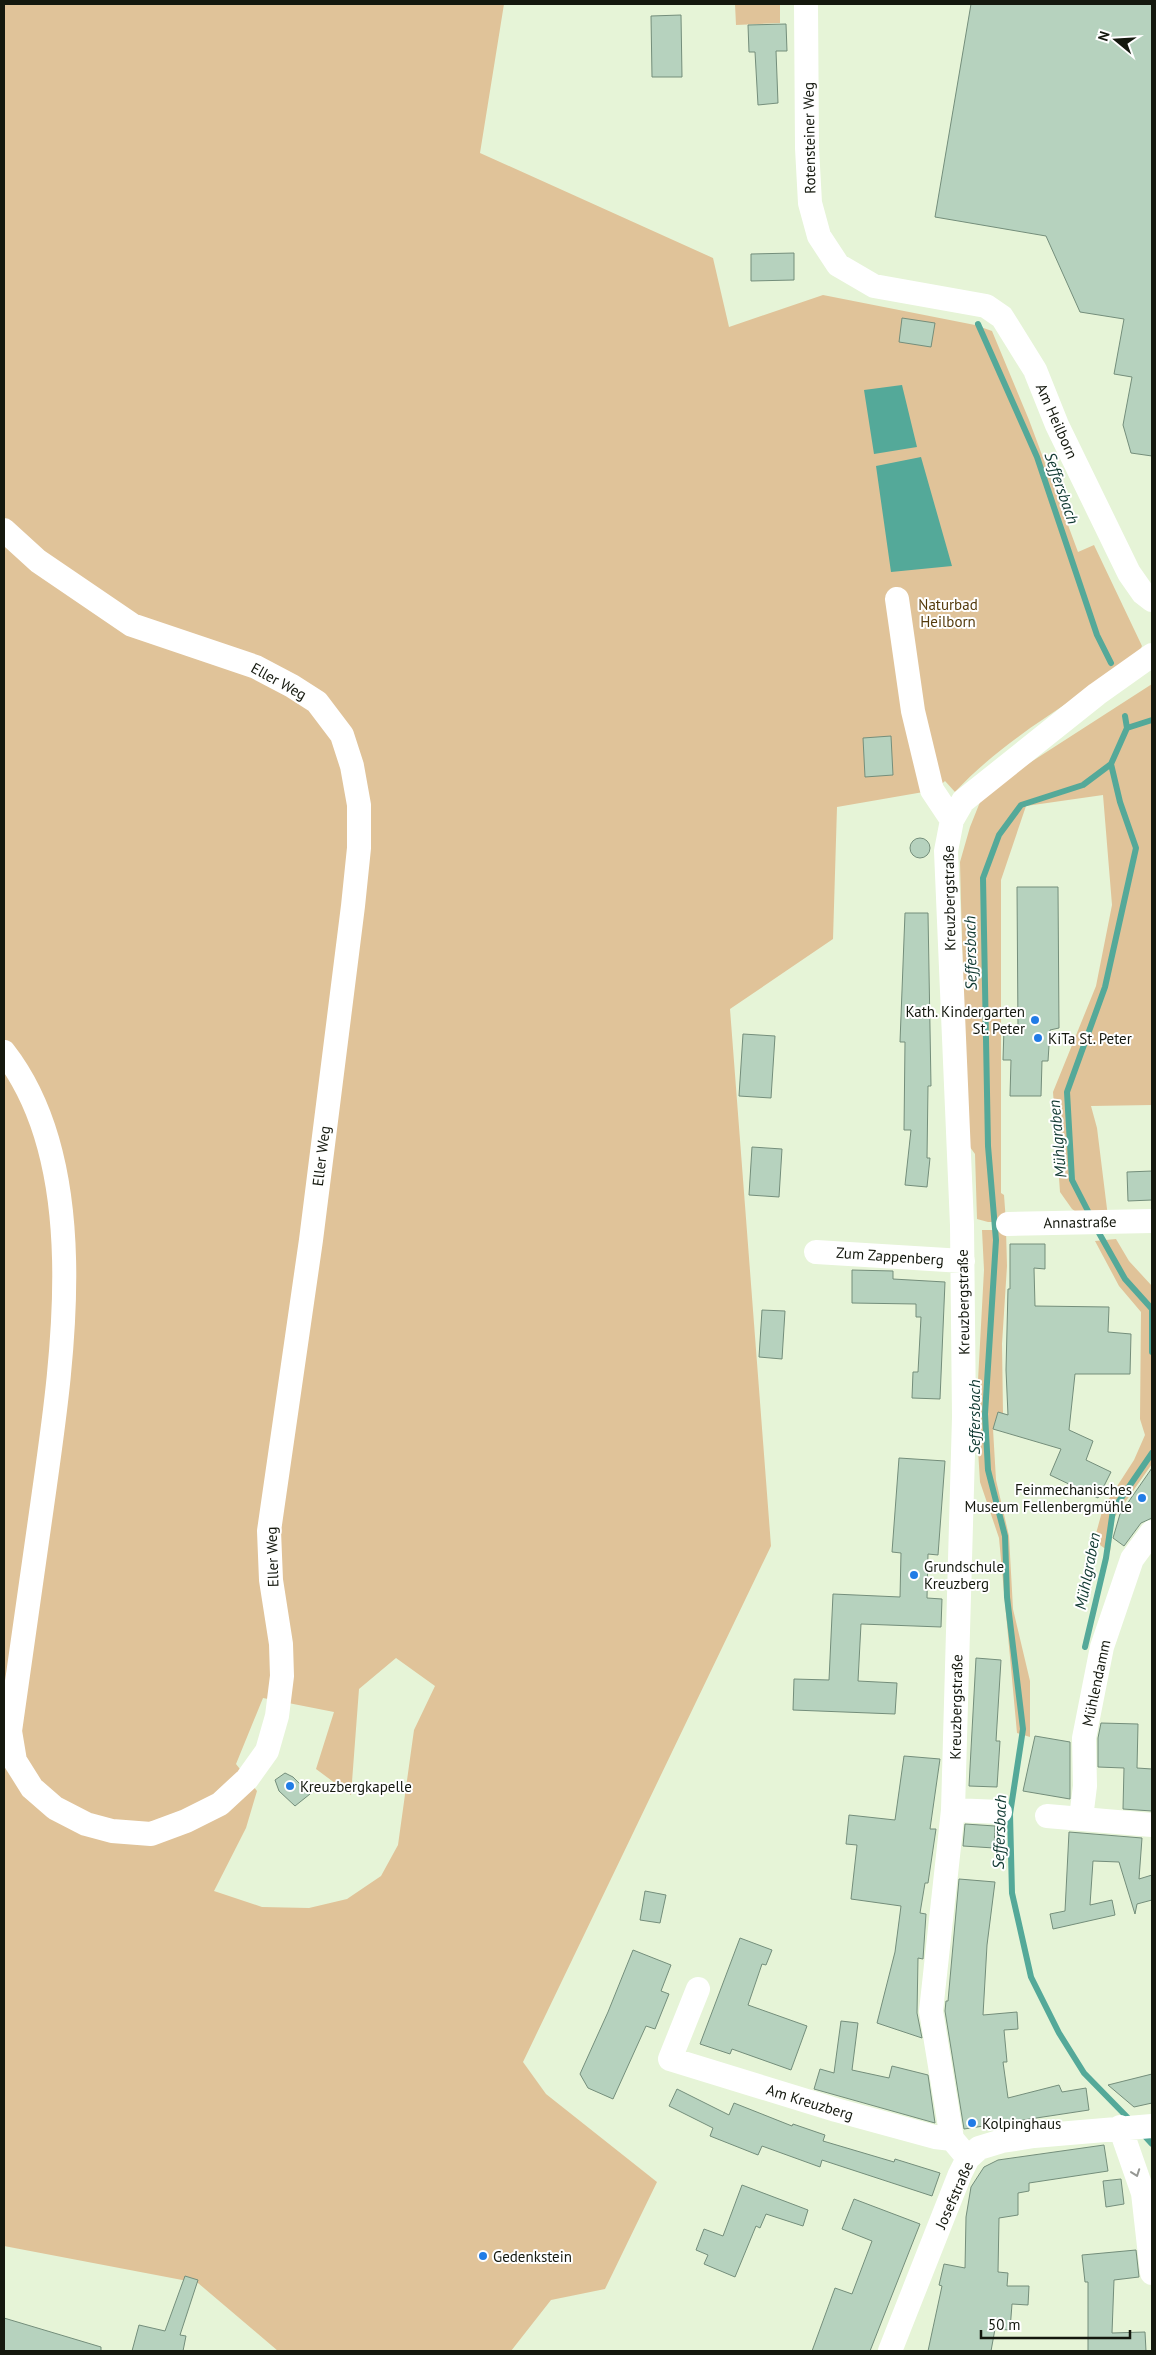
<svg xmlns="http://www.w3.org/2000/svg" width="1156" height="2355" viewBox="0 0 1156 2355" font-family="'PT Sans',sans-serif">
	<rect width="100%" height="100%" fill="#e6f4d7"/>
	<!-- green -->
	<path fill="#e0c399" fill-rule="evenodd" d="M4 4H504L480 153 713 258 729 327 823 295 975 325 992 331 1029 420 1078 552 1094 545 1142 646 1136 659C1074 700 1005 738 955 792L945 781 935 790 837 807 833 939 730 1009 771 1546 523 2062 546 2094 657 2182 605 2289 551 2300 511 2351H278L198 2283 4 2246ZM396 1658 435 1686 414 1730 398 1845 381 1876 347 1899 309 1908 262 1907 214 1891 246 1828 257 1791 236 1764 263 1698 334 1712 316 1769 351 1795 359 1689Z
		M735 4H780V23L736 25Z
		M1152 684V1105L1091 1106 1097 1128 1108 1217 1086 1219 1072 1209 1060 1192 1053 1092 1096 986 1112 905 1103 795 1026 806 1001 880V1193L1004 1195 1006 1222H988L977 1219 975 1154 967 1143 960 862 970 827 982 797 1003 780Z
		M982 1230H1006L1007 1266 1002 1344 1003 1414 998 1412 993 1429 996 1480 1009 1536 1013 1609 1030 1681V1737L1017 1733 999 1538 980 1482 976 1417 984 1270Z
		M1116 1239 1129 1261 1152 1286V1464L1114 1518 1110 1552 1094 1541 1103 1508 1134 1460 1145 1435 1140 1419 1141 1312 1119 1286 1095 1241Z"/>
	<!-- water -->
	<path fill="#54a999" d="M902 385 917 447 874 454 864 390Z
		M921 457 952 566 891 572 876 466Z"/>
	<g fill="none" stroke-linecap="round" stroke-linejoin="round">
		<!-- stream -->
		<path stroke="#54a999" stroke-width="6" d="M978 324 1037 457 1097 635 1111 663
			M1125 716 1127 728 1111 764 1083 785 1021 805 999 835 983 878 988 1146 996 1240 985 1414 988 1470 1005 1536 1007 1597 1023 1729 1010 1814 1012 1893 1031 1977 1059 2033 1084 2073 1131 2121
			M1127 728 1152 720
			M1091 1217 1072 1180 1067 1092 1105 987 1136 848 1120 802 1111 764
			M1095 1226 1125 1279 1152 1309V1352
			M1085 1647 1106 1558 1113 1510 1152 1453
			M1141 2132 1152 2144"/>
	</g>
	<!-- building -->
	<path fill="#b6d2be" stroke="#748e7b" d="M971 4H1152V456L1131 453 1123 425 1132 377 1114 374 1124 319 1080 312 1046 236 935 217Z
		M681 15 682 77H652L651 16Z
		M786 24 787 51H776L778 103 758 105 755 52H749L748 25Z
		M794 253V280L751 281V254Z
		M902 318 935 323 931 347 899 342Z
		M891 736 893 775 865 777 863 738Z
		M910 848a10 10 0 1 1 20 0a10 10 0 1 1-20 0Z
		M1017 887H1058L1059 1028 1050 1030 1048 1061H1042L1041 1096H1010L1011 1060H1003L1004 1028H1018Z
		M905 913H928L931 1086H928L927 1158H930L927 1187 905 1185 911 1130H904L905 1042H900Z
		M743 1034 775 1036 771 1098 739 1096Z
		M752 1147 782 1149 779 1197 749 1195Z
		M1152 1171V1200L1128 1201 1127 1172Z
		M1010 1244H1045V1269L1034 1268 1035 1306 1109 1307 1108 1332 1131 1334 1130 1374H1075L1069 1430 1093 1441 1086 1460 1111 1472 1098 1498 1050 1475 1061 1449 993 1429 998 1412 1008 1415 1006 1370 1008 1289H1010Z
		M852 1270 893 1271V1279L945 1282 940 1399 912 1398 913 1372H918L921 1317H916V1304L852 1303Z
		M762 1310 785 1311 782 1359 759 1357Z
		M899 1458 945 1461 938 1555 928 1554 927 1598 942 1599 941 1627 861 1624 858 1681 897 1683 895 1714 793 1710 794 1679 829 1680 833 1594 900 1597 901 1553 892 1552Z
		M1152 1468V1518L1141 1523 1124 1546 1113 1538 1120 1514Z
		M976 1658 1001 1660 996 1741H1000L997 1787 969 1786Z
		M1101 1723 1138 1724 1137 1768 1152 1769V1811L1123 1809 1124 1768 1098 1767V1738Z
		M1035 1736 1070 1742V1799L1023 1791Z
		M904 1756 940 1759 930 1829H936L928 1883H925L920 1913 926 1914 923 1959 918 1958 917 2013 922 2038 877 2023 895 1952 901 1906 851 1899 857 1845 846 1844 849 1815 895 1820Z
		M285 1773 293 1777 310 1794 295 1806 279 1791 275 1780Z
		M965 1824 995 1826 994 1848 963 1846Z
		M1069 1832 1142 1838 1139 1879 1152 1875V1900L1137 1904 1135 1914 1119 1862 1093 1861 1090 1905 1112 1900 1115 1915 1053 1929 1050 1914 1065 1911Z
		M959 1879 995 1882 987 1945 983 2015 1017 2012 1018 2029 1004 2030 1007 2062H1003L1008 2098 1059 2085 1062 2092 1086 2088 1089 2110 964 2129 945 2011 946 2001H948Z
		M645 1891 666 1895 660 1923 640 1920Z
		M740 1938 772 1950 766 1965 762 1964 748 2005 807 2026 791 2070 732 2049 730 2054 700 2044Z
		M633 1950 671 1965 661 1991 669 1994 655 2029 646 2026 613 2099 588 2088 580 2074 608 2012Z
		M841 2021 858 2023 852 2070 889 2078 892 2066 928 2075 935 2123 814 2089 820 2069 834 2073Z
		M1152 2074V2103L1134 2107 1108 2085Z
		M677 2089 729 2115 734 2103 792 2126 793 2124 825 2135 823 2141 894 2162 895 2159 940 2173 932 2196 822 2160 820 2167 762 2146 758 2155 710 2136 713 2128 669 2106Z
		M1104 2145 1108 2171 1029 2183V2191L1018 2193V2215L999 2218 998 2272 1008 2273 1007 2286H1029L1028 2305 1012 2304 1010 2330 995 2329 991 2351H928L942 2286 939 2285 944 2264 965 2268 966 2217 971 2187 984 2167 998 2160Z
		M1121 2179 1124 2204 1106 2207 1103 2181Z
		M742 2185 808 2210 803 2226 766 2214 760 2228 756 2226 735 2277 704 2264 708 2255 696 2250 704 2229 723 2236Z
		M854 2199 920 2224 870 2351H812L835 2288 852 2294 872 2241 842 2229Z
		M1136 2250 1139 2277 1114 2280 1112 2333 1145 2332 1146 2351H1088V2282H1085L1082 2255Z
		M185 2276 198 2280 180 2335 186 2336 183 2351H132L139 2325 165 2331Z
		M4 2318 101 2347V2351H4Z"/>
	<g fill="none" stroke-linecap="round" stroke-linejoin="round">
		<!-- minor -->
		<path stroke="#fff" stroke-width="24" d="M806 4 807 148 810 203 819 236 838 265 874 286 986 306 1002 317 1035 370 1057 425 1129 573 1143 593 1152 600
			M4 530 38 561 132 625 256 667 292 686 317 702 342 735 352 766 359 805V848L353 906 311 1240 269 1531 271 1580 281 1644 282 1676 277 1716 267 1751 247 1779 220 1804 186 1821 151 1834 112 1831 86 1824 55 1808 32 1788 15 1761 10 1731C21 1656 31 1581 42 1506 61 1370 95 1169 4 1052
			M897 599 913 711 932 790 952 820
			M1008 1224 1152 1221
			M816 1252 963 1261
			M953 1810 1000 1812
			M1047 1816 1152 1825
			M1081 1818 1085 1786 1084 1738 1102 1647 1132 1559 1152 1532
			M698 1989 670 2059 836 2110 935 2137 952 2139
			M1120 2127 1143 2193 1152 2273
			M968 2158 952 2139 931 2011 953 1810 964 1417 962 1225 946 851 952 820 963 801 1097 694 1152 655
			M890 2351 960 2174 968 2158 979 2148 1002 2141 1034 2136 1152 2126"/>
	</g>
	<!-- one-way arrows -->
	<defs><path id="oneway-chevron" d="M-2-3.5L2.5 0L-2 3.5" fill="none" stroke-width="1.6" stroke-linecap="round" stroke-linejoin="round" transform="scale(1.25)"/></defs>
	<use stroke="#959793" href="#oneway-chevron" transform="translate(1136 2173) rotate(70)"/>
	<!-- markers -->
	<g fill="#217ce6" stroke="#fff" stroke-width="2">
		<circle cx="1035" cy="1020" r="5"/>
		<circle cx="1038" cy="1038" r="5"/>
		<circle cx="1142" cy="1498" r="5"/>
		<circle cx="914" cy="1575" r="5"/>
		<circle cx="290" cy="1786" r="5"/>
		<circle cx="972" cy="2123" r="5"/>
		<circle cx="483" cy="2256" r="5"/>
	</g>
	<g text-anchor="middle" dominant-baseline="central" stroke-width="4" stroke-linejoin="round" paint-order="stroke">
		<!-- street labels -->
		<g font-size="15" fill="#14180e" stroke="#fff">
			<text transform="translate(809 138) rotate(-91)">Rotensteiner Weg</text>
			<text transform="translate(1057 421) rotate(66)">Am Heilborn</text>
			<text transform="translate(279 681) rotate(29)">Eller Weg</text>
			<text transform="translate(949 898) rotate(-91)">Kreuzbergstraße</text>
			<text transform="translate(321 1156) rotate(-83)">Eller Weg</text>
			<text transform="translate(1080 1222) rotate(-1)">Annastraße</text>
			<text transform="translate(890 1256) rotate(4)">Zum Zappenberg</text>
			<text transform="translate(963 1302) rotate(-91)">Kreuzbergstraße</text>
			<text transform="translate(272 1557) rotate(-92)">Eller Weg</text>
			<text transform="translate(1096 1683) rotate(-78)">Mühlendamm</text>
			<text transform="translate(956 1707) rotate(-89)">Kreuzbergstraße</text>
			<text transform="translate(810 2102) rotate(17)">Am Kreuzberg</text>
			<text transform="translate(954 2195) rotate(-66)">Josefstraße</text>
		</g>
		<!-- park labels -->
		<g font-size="15" fill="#543a0b" stroke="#fff">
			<text x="948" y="604">Naturbad<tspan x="948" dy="17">Heilborn</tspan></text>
		</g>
		<!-- poi labels -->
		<g font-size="15" fill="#14180e" stroke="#fff" text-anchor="start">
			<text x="1025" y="1011" text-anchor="end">Kath. Kindergarten<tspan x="1025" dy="17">St. Peter</tspan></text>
			<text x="1048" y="1038">KiTa St. Peter</text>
			<text x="1132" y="1489" text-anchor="end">Feinmechanisches<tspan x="1132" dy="17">Museum Fellenbergmühle</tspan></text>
			<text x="924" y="1566">Grundschule<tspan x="924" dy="17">Kreuzberg</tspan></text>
			<text x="300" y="1786">Kreuzbergkapelle</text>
			<text x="982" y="2123">Kolpinghaus</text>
			<text x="493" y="2256">Gedenkstein</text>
		</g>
		<!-- water labels -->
		<g font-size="16" font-style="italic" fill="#103931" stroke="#fff">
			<text transform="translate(1062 488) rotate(71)">Seffersbach</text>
			<text transform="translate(970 953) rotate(-91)">Seffersbach</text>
			<text transform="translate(1057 1139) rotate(-95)">Mühlgraben</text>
			<text transform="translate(974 1417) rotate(-90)">Seffersbach</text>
			<text transform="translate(1087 1571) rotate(-79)">Mühlgraben</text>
			<text transform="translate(999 1832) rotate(-88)">Seffersbach</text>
		</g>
	</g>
	<!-- border -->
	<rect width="1156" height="2355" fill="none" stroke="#14180e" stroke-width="10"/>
	<!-- north arrow -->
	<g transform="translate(1116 40) rotate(288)" stroke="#ffffff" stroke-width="4" paint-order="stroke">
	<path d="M0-4L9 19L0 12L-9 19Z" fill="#14180e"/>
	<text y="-8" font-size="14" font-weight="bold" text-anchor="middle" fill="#14180e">N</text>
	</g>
	<!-- scale -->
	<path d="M981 2330v8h149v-8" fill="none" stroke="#14180e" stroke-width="2.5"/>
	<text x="988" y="2330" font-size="15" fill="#14180e" stroke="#ffffff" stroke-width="4" paint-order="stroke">50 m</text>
</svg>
